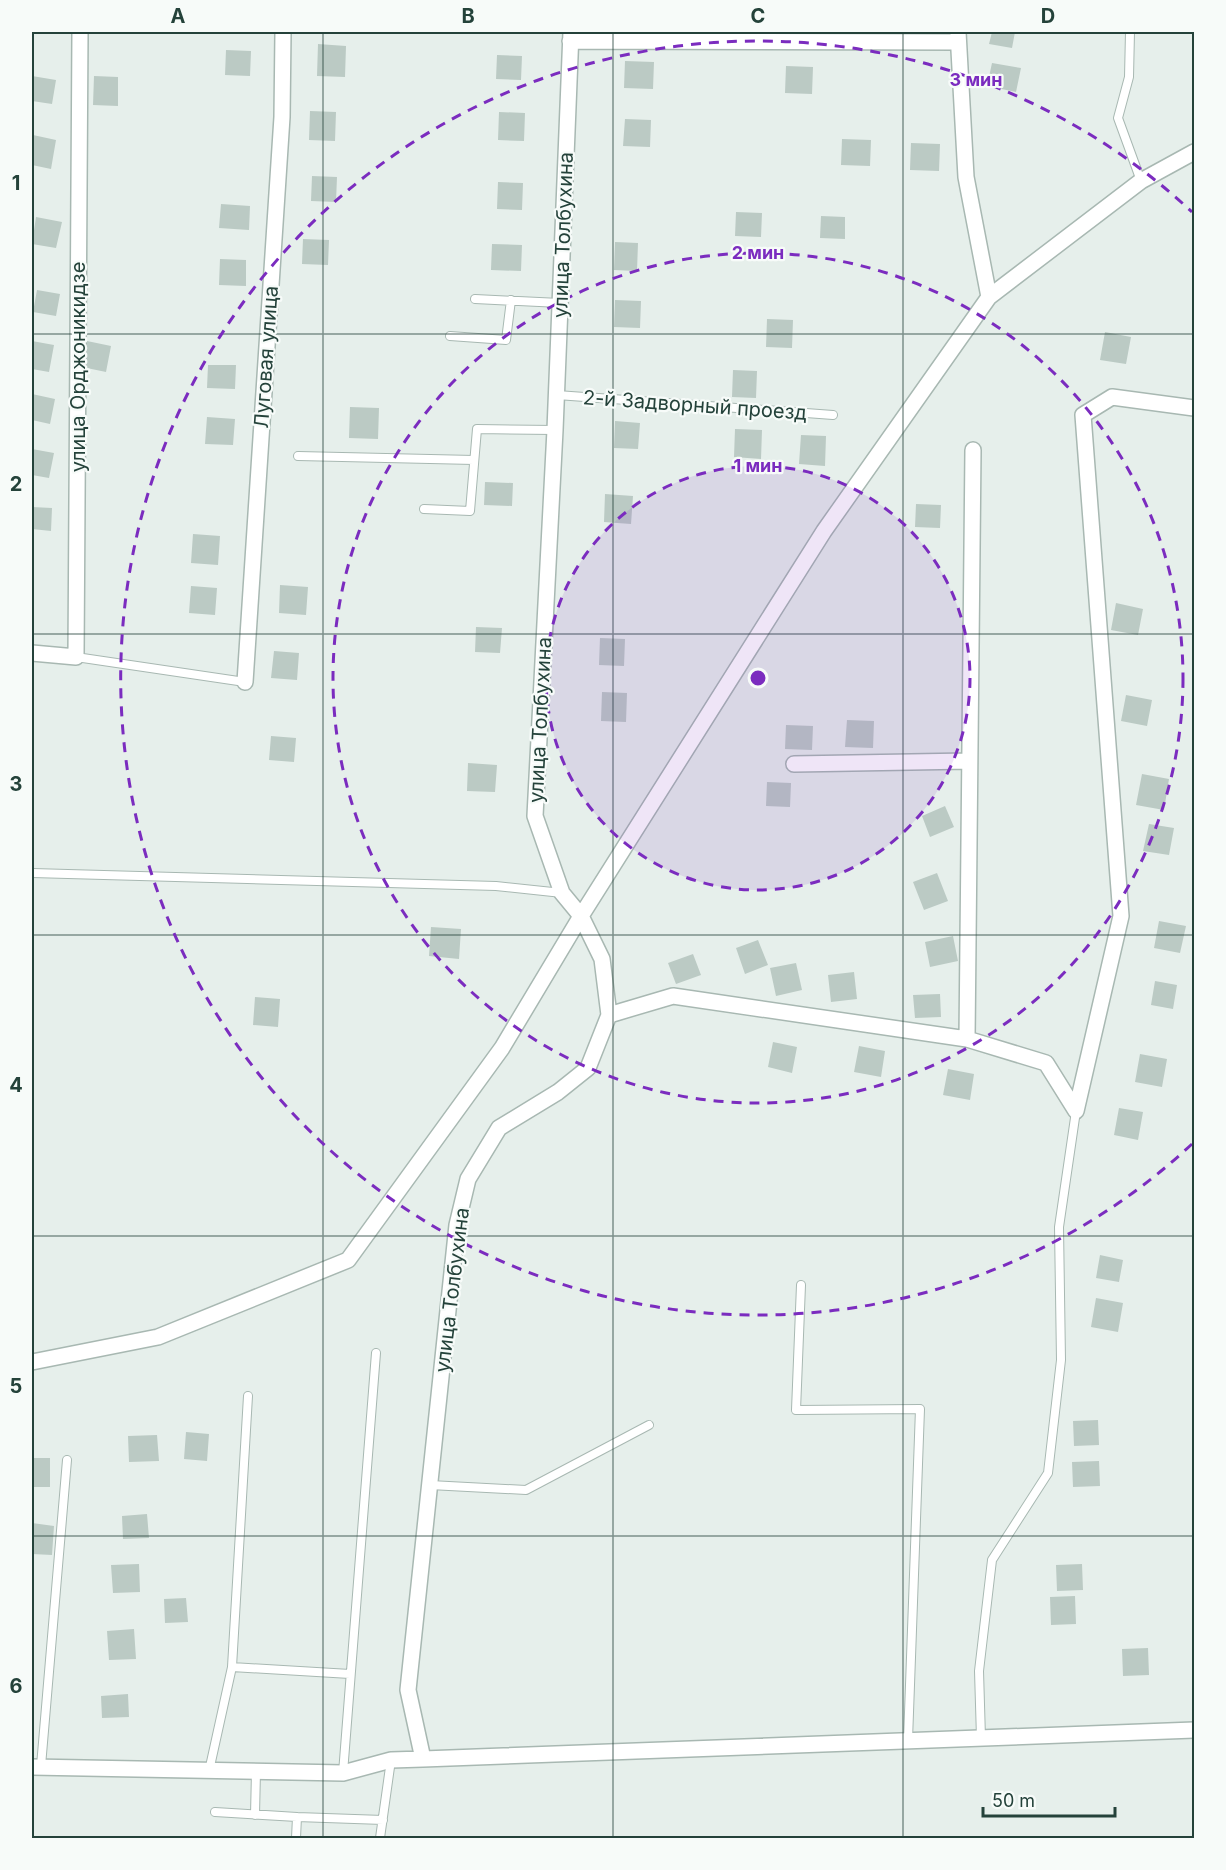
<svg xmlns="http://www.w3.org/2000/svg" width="1226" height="1870" viewBox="0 0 1226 1870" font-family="Inter,sans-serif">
	<rect width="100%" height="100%" fill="#e6efeb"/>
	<!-- building -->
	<path fill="#bbcac4" d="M992 32H1015L1012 48 989 44Z
		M318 44 346 46 345 77 317 76Z
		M226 50 251 51 250 76 225 75Z
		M497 55 522 56 521 80 496 79Z
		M625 61 654 62 653 89 624 88Z
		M992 63 1021 68 1016 92 987 86Z
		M786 66 813 67 812 94 785 93Z
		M32 76 56 80 52 104 32 101Z
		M94 76 118 77V106L93 105Z
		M310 111 336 112 335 141 309 140Z
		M499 112 525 113 524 141 498 140Z
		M625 119 651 120 650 147 623 146Z
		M33 135 56 140 51 169 32 165Z
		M842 139 871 140 870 166 841 165Z
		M911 143 940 144 939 171 910 170Z
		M312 176 337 177 336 202 311 201Z
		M498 182 523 183 522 210 497 209Z
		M221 204 250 206 249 230 219 228Z
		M736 212 762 213 761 237 735 236Z
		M821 216 845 217V239L820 238Z
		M36 217 62 222 56 248 32 244Z
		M303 239 329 240 328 265 302 264Z
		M615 242 638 243 637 271 614 270Z
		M492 244 522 245 521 271 491 270Z
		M220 259 246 260V286L219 285Z
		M37 290 60 294 56 316 33 312Z
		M615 300 641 301 640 328 614 327Z
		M767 319 793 320 792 348 766 347Z
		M1105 332 1131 337 1126 364 1100 360Z
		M32 341 54 345 49 372 32 369Z
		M87 341 111 346 106 372 82 367Z
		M208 365H236L235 389 207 388Z
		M733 370 757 371 756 398 732 397Z
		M32 394 55 399 50 424 32 420Z
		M350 407 379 408 378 439 349 438Z
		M207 417 235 419 233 445 205 444Z
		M615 421 640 423 638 449 614 448Z
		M735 429 762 430 761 459 734 457Z
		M801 435 826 436 825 466 799 464Z
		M32 449 54 453 49 478 32 475Z
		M485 482 513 483 512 506 484 505Z
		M605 494 633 496 631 524 604 522Z
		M916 504 941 505 940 528 915 527Z
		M32 507 52 508 51 531 32 529Z
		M193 534 220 536 218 565 191 563Z
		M280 585 308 587 306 615 279 613Z
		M191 586 217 588 215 615 189 613Z
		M1116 603 1143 609 1138 635 1111 630Z
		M476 627 502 628 500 653 475 652Z
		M600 638 625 639 624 666 599 665Z
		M274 651 299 653 297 680 271 678Z
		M602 692 627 693 626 722 601 721Z
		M1126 695 1152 700 1147 726 1121 721Z
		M847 720 874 721 873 748 845 747Z
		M786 725 813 726 812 750 785 749Z
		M271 736 296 738 294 762 269 760Z
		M468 763 497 765 495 792 467 791Z
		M1142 774 1169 779 1164 810 1136 805Z
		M767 782 791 783 790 807 766 806Z
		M945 806 954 827 930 837 922 816Z
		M1149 824 1174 828 1169 855 1143 851Z
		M937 873 948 901 924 910 913 882Z
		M1159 921 1186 926 1180 953 1154 948Z
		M431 927 461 929 459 959 429 956Z
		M953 936 958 961 930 967 925 942Z
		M758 940 768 965 745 974 736 948Z
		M693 954 701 975 676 984 668 963Z
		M796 963 802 990 776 996 770 968Z
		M854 972 857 999 831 1002 828 975Z
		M1155 981 1177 985 1173 1009 1151 1005Z
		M940 994 941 1017 915 1018 913 995Z
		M255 997 280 999 278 1027 253 1025Z
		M773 1042 797 1047 792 1073 768 1067Z
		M859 1046 885 1051 881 1077 854 1072Z
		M1140 1054 1167 1059 1162 1087 1135 1082Z
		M948 1069 974 1074 970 1100 943 1095Z
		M1119 1108 1143 1112 1138 1140 1114 1135Z
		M1100 1255 1123 1260 1119 1282 1096 1278Z
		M1096 1298 1123 1303 1118 1332 1091 1327Z
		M1098 1420 1099 1445 1074 1446 1073 1421Z
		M186 1432 209 1434 207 1461 184 1459Z
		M157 1435 159 1461 129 1462 128 1436Z
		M32 1458H50V1487H32Z
		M1099 1461 1100 1486 1073 1487 1072 1462Z
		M147 1514 149 1538 123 1539 122 1516Z
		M32 1523 54 1526 52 1555 32 1554Z
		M139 1564 140 1592 113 1593 111 1565Z
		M1082 1564 1083 1590 1057 1591 1056 1565Z
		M1075 1596 1076 1624 1051 1625 1050 1597Z
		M186 1598 188 1622 165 1623 164 1599Z
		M134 1629 136 1659 109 1660 107 1631Z
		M1148 1648 1149 1675 1123 1676 1122 1649Z
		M128 1694 129 1717 102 1718 101 1696Z"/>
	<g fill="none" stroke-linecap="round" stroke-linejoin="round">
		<!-- service casing -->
		<g stroke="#a8b8b2" stroke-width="10">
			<path id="service" d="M1130 32 1129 77 1118 118 1141 181
				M475 299 560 303
				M450 336 506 340 511 300
				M557 395 833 415
				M298 456 474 460
				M424 509 470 511 477 429 555 430
				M76 657 245 682
				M32 873 496 886 562 893
				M801 1285 796 1410 920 1409 908 1740
				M430 1485 526 1490 649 1425
				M232 1667 350 1674
				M981 1738 979 1671 992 1560 1048 1473 1061 1360 1059 1227 1076 1111
				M41 1766 67 1460
				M209 1771 232 1667 248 1396
				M343 1773 376 1353
				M215 1812 297 1817
				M255 1815 256 1771
				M296 1838 297 1817 383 1820
				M380 1838 391 1760"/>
		</g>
		<!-- minor casing -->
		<g stroke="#a8b8b2" stroke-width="18">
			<path id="minor" d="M958 32 966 177 989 297
				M570 41 958 42
				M32 653 76 657 80 32
				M245 682 282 117 283 32
				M794 764 969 761
				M609 1015 673 996 967 1039 973 450
				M967 1039 1046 1063 1076 1111 1121 916 1083 415 1112 397 1194 408
				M32 1362 158 1337 348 1260 502 1048 581 916 824 531 989 297 1141 181 1194 152
				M423 1759 408 1690 457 1225 468 1179 499 1128 558 1092 588 1068 609 1015 602 959 581 916 562 893 535 816 555 430 571 32
				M32 1767 343 1773 391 1760 423 1759 1194 1730"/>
		</g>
		<!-- service -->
		<use href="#service" stroke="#fff" stroke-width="8"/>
		<!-- minor -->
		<use href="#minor" stroke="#fff" stroke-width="15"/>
	</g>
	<!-- grid -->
	<path fill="none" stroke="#24423a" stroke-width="1.5" stroke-opacity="0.55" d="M323 32V1838M613 32V1838M903 32V1838M32 334H1194M32 634H1194M32 935H1194M32 1236H1194M32 1536H1194"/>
	<!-- distance rings -->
	<circle cx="758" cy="678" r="212" fill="#7b2cbf" fill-opacity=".12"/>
	<g fill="none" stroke="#7b2cbf" stroke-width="3" stroke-dasharray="10 8">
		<circle cx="758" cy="678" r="212"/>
		<circle cx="758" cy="678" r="425"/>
		<path d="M1192 1144A637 637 0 1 1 1192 212"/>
	</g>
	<g text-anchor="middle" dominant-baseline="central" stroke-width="4.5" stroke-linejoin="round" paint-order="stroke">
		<!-- street labels -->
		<g font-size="20" fill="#24423a" stroke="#f7fbf9">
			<text transform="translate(563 235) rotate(-88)">улица Толбухина</text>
			<text transform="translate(266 357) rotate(-86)">Луговая улица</text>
			<text transform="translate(78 367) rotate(-90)">улица Орджоникидзе</text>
			<text transform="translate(695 405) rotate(4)">2-й Задворный проезд</text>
			<text transform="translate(540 720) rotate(-87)">улица Толбухина</text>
			<text transform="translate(452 1290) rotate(-83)">улица Толбухина</text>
		</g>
	</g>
	<circle cx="758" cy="678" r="9" fill="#7b2cbf" stroke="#f7fbf9" stroke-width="3"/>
	<g font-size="18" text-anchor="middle" font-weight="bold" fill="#7b2cbf" stroke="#f7fbf9" stroke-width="4.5" stroke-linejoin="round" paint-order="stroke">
		<text x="976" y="86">3 мин</text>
		<text x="758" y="259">2 мин</text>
		<text x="758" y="472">1 мин</text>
	</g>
	<!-- border -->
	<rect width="1226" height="1870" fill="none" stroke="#f7fbf9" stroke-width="66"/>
	<!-- scale -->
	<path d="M983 1807v9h132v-9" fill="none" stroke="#24423a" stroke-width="3"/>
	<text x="992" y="1807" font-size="18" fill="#24423a" stroke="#f7fbf9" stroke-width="4.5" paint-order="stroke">50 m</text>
	<rect x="33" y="33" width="1160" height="1804" fill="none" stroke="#24423a" stroke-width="2"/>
	<g font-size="20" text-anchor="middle" font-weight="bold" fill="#24423a">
		<text x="178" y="23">A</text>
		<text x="468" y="23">B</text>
		<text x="758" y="23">C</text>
		<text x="1048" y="23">D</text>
		<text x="16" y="190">1</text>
		<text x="16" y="491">2</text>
		<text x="16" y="791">3</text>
		<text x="16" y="1092">4</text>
		<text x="16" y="1393">5</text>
		<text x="16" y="1693">6</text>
	</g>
</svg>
